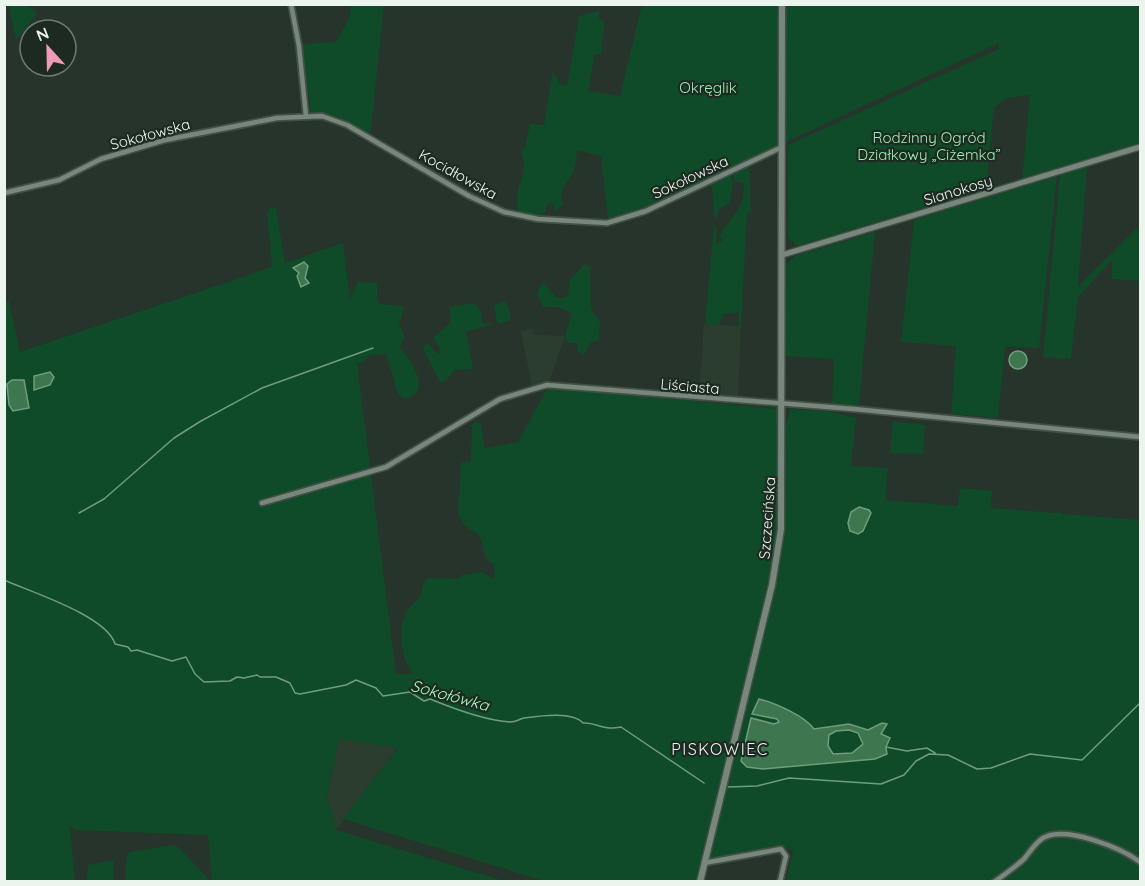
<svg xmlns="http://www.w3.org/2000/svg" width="1145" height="886" viewBox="0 0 1145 886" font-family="Quicksand,sans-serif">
	<rect width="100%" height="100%" fill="#27342b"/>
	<!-- built -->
	<path fill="#2a3d2f" d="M704 323 741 327 738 398 699 396Z
		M532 329 534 335 565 336 550 379 545 383 532 386 521 331Z
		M339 739 398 747 336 830 327 795Z"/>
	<!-- green -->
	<path fill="#0f4b28" d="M9 5H27L37 14 16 40Z
		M351 5H384L371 130 367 132 337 116 311 113 310 105 302 44 336 42 349 19Z
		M642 5H1140V143L1022 180 1030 95 1007 98 994 107 986 189 797 246 788 237V145L999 49V43L624 217 608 220 601 156 577 150C577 156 576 164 574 170 571 181 556 189 563 204L555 212 553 204 548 203 544 214 536 217 519 213C512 196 523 182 524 165 524 162 522 156 521 151L525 148 530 124 544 125 553 72 560 84 567 86 579 16 599 11V19L605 22 601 54H595L588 91 620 96Z
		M749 165 751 212 747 213 741 327H739L738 312 723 314 719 325 705 323 714 226 717 227 716 244 722 241 720 235C731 217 748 204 743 183L736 182 732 173Z
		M1087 166 1078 287 1140 225V281L1112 279V260L1078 297 1071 359 1043 357 1060 175Z
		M730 174 733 182 731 197 729 203 719 209 715 221 712 188 709 184Z
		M1057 176 1039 348 1005 347 998 418 951 414 956 346 901 342 914 220Z
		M276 207 285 263 343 243 350 299 358 282 377 283V299L380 304 402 306 404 308 399 324 405 338 399 347C411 359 434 393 404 399L398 394 386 354 370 355 362 363H357L396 674H413C401 660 396 624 409 608 412 604 417 602 419 598 423 590 421 585 428 578L458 579 462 575 481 572 494 579V564C480 557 486 545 478 534 453 522 458 510 460 487 461 479 460 471 461 463L471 461 472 426 475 422 481 424 485 448 518 442 548 387 779 409 780 492 786 493V425L790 409 826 411 856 418 851 466 888 468 885 500 958 506 960 488 992 491 991 508 1057 513 1058 511 1063 514 1140 520V859L1138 857 1134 861 1140 865V881H786L793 851 781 846 702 862 697 881H544L343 819 398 748 339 739 327 795 336 830 504 881H212L208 835 75 830 70 826 75 881 5 882V302L9 301 20 352 272 267 267 213 270 208Z
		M875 232 859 405 832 404 834 359 785 356V266L795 256Z
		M585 264 590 267 591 309 600 321 599 340 591 342 583 356 577 349 578 343H569L565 336 572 313 557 307H543L537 294 542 282 556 297 564 298 568 294 570 280Z
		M504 301 508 305 511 320 501 324 497 322 494 306Z
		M474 303 481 312 482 323 493 324 466 332 473 369 454 370 447 380 440 382 423 349 426 342 438 354 441 350 433 338 451 322 449 307Z
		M893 421 925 425 923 454 890 453Z
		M172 845 178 847 207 877V881H125L126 856 130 852Z
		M114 860V881H87L88 865Z"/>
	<!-- water -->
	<path fill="#3d764f" stroke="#719c7e" stroke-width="1.5" fill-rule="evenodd" d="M304 262 308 266 305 278 309 283 301 287 297 276 299 273 293 268Z
		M1009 360a9 9 0 1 1 18 0a9 9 0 1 1-18 0Z
		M50 372 54 377 50 385 34 390V376Z
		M12 380H24L29 408 13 411 9 405 7 384Z
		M859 507 869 510 871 513 863 531 858 534 850 531 848 523 851 512Z
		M759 699C775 703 805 716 814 729L849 724 868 730 882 723 887 724 881 734 890 738 886 747 887 754 875 759 763 769 747 767 741 761 751 718 774 724 779 722 777 719 752 714ZM849 730 858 733 863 744 852 753 833 754 828 746 829 735 836 731Z"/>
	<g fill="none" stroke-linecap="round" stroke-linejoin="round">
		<!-- stream -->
		<path stroke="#719c7e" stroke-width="1.5" d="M79 513 104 499 174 438 201 421 262 388 373 348
			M4 580C31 592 107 616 115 644L128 647 131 651 137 650 172 661 186 657 195 674 204 682 230 681 237 677 244 678 257 675 260 677H276L290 683 295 693 300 694 346 685 356 680 376 688 383 696 410 692 424 701 430 699C452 708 486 721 511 722 516 722 519 719 524 718 539 716 572 711 583 723 598 722 601 731 621 727L704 783
			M886 747 907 751 927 748 935 753
			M728 787 757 786 789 778 881 784 904 775 916 761 929 754 948 755 977 769 991 768 1030 754 1082 760 1140 703"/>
		<!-- minor casing -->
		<g stroke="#445047" stroke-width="8">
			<path id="minor" d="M291 4 299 46 306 116
				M4 193 59 180 101 159 165 140 277 118 322 116 347 125 469 196 504 212 538 219 607 223 646 211 782 147
				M262 503 386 467 500 399 547 385 854 409 1140 437
				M704 863 781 849 786 856 780 882
				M994 882C1004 875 1015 867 1024 859 1030 852 1035 843 1043 838 1066 825 1121 848 1140 862"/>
		</g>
		<!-- tertiary casing -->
		<g stroke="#445047" stroke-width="8">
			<path id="tertiary" d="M782 255 1140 147"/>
		</g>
		<!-- secondary casing -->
		<g stroke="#445047" stroke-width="9">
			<path id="secondary" d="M700 882 772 585 781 529 782 4"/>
		</g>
		<!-- minor -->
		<use href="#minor" stroke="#77877b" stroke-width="4.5"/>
		<!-- tertiary -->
		<use href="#tertiary" stroke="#77877b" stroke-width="5"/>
		<!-- secondary -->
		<use href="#secondary" stroke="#77877b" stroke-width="6"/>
	</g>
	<g text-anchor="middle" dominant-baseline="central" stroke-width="4.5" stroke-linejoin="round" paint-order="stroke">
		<!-- park labels -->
		<g font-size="15" fill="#9befb4" stroke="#1d2a21">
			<text x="708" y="87">Okręglik</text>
			<text x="929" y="137">Rodzinny Ogród<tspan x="929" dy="17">Działkowy „Ciżemka”</tspan></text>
		</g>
		<!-- street labels -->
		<g font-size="15" fill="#ebf4ed" stroke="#1d2a21">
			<text transform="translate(150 134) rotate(-15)">Sokołowska</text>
			<text transform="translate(458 174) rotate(29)">Kocidłowska</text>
			<text transform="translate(690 177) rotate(-25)">Sokołowska</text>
			<text transform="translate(958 190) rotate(-17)">Sianokosy</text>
			<text transform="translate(690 386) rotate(5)">Liściasta</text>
			<text transform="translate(767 518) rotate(-86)">Szczecińska</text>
		</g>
		<!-- water labels -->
		<g font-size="16" font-style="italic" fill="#a7fbc0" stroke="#1d2a21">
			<text transform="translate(450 695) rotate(15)">Sokołówka</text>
		</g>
		<!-- neighbourhood labels -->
		<g font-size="16" letter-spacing="1.5" fill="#ebf4ed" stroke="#1d2a21">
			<text x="720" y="749">PISKOWIEC</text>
		</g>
	</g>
	<!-- border -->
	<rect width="1145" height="886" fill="none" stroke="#ebf4ed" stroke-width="12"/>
	<!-- north arrow -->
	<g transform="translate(48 48) rotate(338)"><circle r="28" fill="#1d2a21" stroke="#6f7b73" stroke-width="1.5"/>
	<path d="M0-4.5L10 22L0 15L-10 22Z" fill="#ef9ab8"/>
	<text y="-9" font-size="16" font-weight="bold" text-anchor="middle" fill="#ebf4ed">N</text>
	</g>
</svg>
